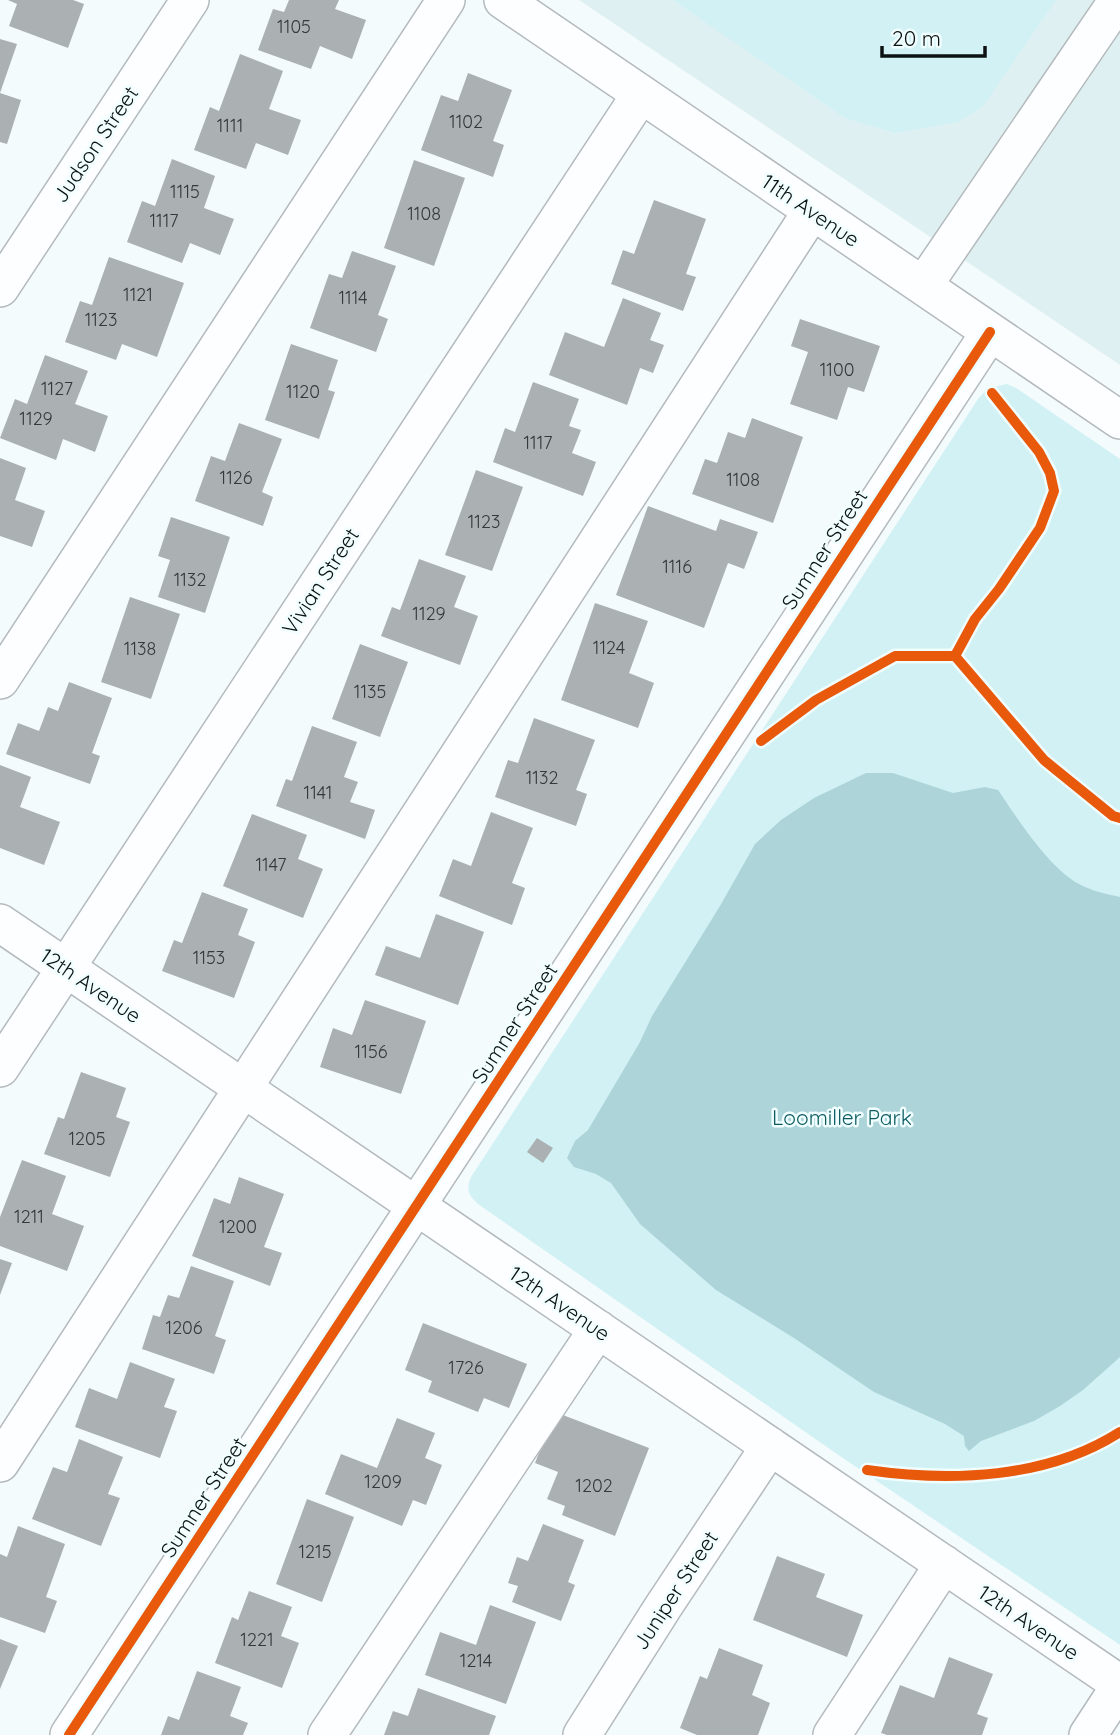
<svg xmlns="http://www.w3.org/2000/svg" width="1120" height="1735" viewBox="0 0 1120 1735" font-family="Quicksand,sans-serif">
	<rect width="100%" height="100%" fill="#f4fbfc"/>
	<!-- built -->
	<path fill="#def0f2" d="M579 0H1120V365Z"/>
	<!-- green -->
	<path fill="#d1f1f4" d="M673 0H1056L983 106 958 122 896 133 845 118Z
		M1007 384 1016 388 1120 459V1645L837 1454 478 1204C468 1195 466 1189 471 1177L978 399 988 388Z"/>
	<!-- water -->
	<path fill="#add4d8" d="M866 773H893L953 793 985 787 998 790C1017 818 1049 868 1079 884 1092 891 1106 894 1120 897V1357L1083 1390 1060 1406 1034 1421 981 1441 969 1451 965 1446 964 1436 945 1424 874 1392 794 1338 716 1290 640 1224 611 1183 596 1174 574 1167 567 1158 575 1141 588 1130 640 1042 652 1016 720 906 755 844 781 820 814 798Z"/>
	<!-- building -->
	<path fill="#abb1b2" d="M8 0H73L84 4 68 48 9 26 17 4Z
		M289 0H339L335 9 366 20 352 59 320 46 311 69 258 50 273 9 284 12Z
		M0 39 17 44 0 93Z
		M240 54 283 71 269 109 301 120 288 155 256 143 246 169 194 150 210 107 219 111Z
		M468 73 512 90 493 141 504 145 493 177 421 150 441 95 458 101Z
		M0 93 21 100 7 144 0 142Z
		M172 159 215 176 204 208 234 219 220 255 190 243 182 263 127 242 142 201 155 206Z
		M414 160 465 178 434 266 384 248Z
		M654 200 706 219 686 274 696 277 683 311 611 284 623 250 634 254Z
		M352 251 396 266 378 315 388 319 376 352 310 328 329 274 342 278Z
		M109 257 184 283 157 357 122 344 116 360 65 342 80 301 92 305Z
		M623 298 661 313 650 340 664 345 653 373 640 368 627 405 549 375 565 332 604 347Z
		M800 319 880 346 864 392 848 387 837 420 790 404 808 352 791 346Z
		M291 344 338 360 328 390 335 392 319 439 265 420Z
		M45 355 88 371 75 404 108 416 95 452 63 439 56 460 0 438 15 399 27 404Z
		M533 382 579 399 569 426 581 430 572 453 596 462 583 496 493 462 505 428 515 432Z
		M752 418 803 437 773 523 692 494 705 459 717 463 728 432 745 438Z
		M239 423 282 439 262 492 273 497 263 526 195 501 211 456 225 461Z
		M0 458 26 468 15 500 45 511 32 547 0 536Z
		M476 470 523 487 492 571 445 555Z
		M648 506 716 531 720 519 758 532 744 569 728 563 704 628 616 595Z
		M171 517 230 537 205 613 158 597 170 560 158 556Z
		M419 559 466 576 454 607 478 616 460 665 381 636 392 607 400 610Z
		M130 597 180 614 151 699 101 682Z
		M595 603 648 621 629 673 654 683 638 728 561 700Z
		M360 644 408 662 380 737 332 719Z
		M69 682 112 698 92 753 100 756 90 784 6 754 18 723 39 731 48 707 58 711Z
		M534 718 595 740 576 790 587 794 576 826 495 797 508 760 518 763Z
		M312 726 357 742 344 777 358 782 350 802 375 810 365 839 276 806 286 779 292 781Z
		M0 765 31 777 20 807 60 822 44 865 0 848Z
		M491 812 533 828 512 883 525 888 512 925 439 896 453 859 471 866Z
		M252 814 307 835 298 859 323 869 303 918 223 886Z
		M202 892 248 909 238 935 255 942 234 998 162 971 174 940 182 943Z
		M436 914 484 932 458 1005 375 975 386 946 420 958Z
		M365 1000 426 1021 401 1094 320 1067 333 1028 352 1035Z
		M81 1072 126 1088 116 1117 130 1122 110 1177 44 1154 58 1117 64 1119Z
		M537 1138 553 1148 543 1163 527 1152Z
		M22 1160 66 1176 52 1214 84 1226 67 1271 0 1246V1217Z
		M239 1177 284 1194 264 1247 282 1253 270 1286 192 1256 214 1198 230 1204Z
		M0 1259 12 1263 0 1295Z
		M191 1266 234 1281 215 1336 226 1340 214 1374 142 1349 153 1315 160 1317 168 1295 179 1298Z
		M423 1323 527 1364 509 1408 484 1398 478 1412 428 1392 432 1381 405 1370Z
		M130 1362 175 1379 164 1407 177 1411 160 1458 75 1427 89 1388 117 1399Z
		M555 1412 649 1448 615 1536 562 1515 565 1506 547 1499 558 1472 535 1463Z
		M397 1418 435 1433 425 1458 442 1465 426 1505 413 1500 402 1526 325 1494 341 1454 377 1468Z
		M79 1439 123 1457 108 1494 120 1498 101 1546 32 1519 53 1467 67 1472Z
		M307 1499 354 1517 322 1602 276 1584Z
		M543 1524 584 1540 568 1582 575 1585 561 1621 512 1602 518 1586 508 1583 517 1557 528 1561Z
		M18 1526 65 1544 46 1597 57 1601 45 1633 0 1617V1554L7 1557Z
		M777 1556 825 1574 816 1597 863 1615 847 1657 753 1620Z
		M249 1591 292 1607 281 1636 299 1643 282 1688 215 1663 232 1617 238 1620Z
		M490 1605 536 1622 506 1704 425 1675 440 1632 476 1645Z
		M0 1639 18 1646 0 1689Z
		M719 1648 763 1665 752 1695 770 1703 758 1735H697L680 1728 700 1676 707 1679Z
		M949 1657 993 1674 977 1714 988 1718 982 1735H887L881 1733 900 1685 934 1698Z
		M197 1671 241 1687 230 1716 248 1723 243 1735H161L168 1716 179 1720Z
		M418 1688 496 1716 489 1735H384L393 1711 408 1716Z"/>
	<g fill="none" stroke-linecap="round" stroke-linejoin="round">
		<!-- minor casing -->
		<g stroke="#b4babb" stroke-width="40">
			<path id="minor" d="M503 0 1120 420
				M923 286 1118 0
				M0 288 190 0
				M0 680 446 0
				M0 923 1120 1684
				M0 1068 641 94
				M0 1463 812 211
				M69 1735 990 332
				M327 1735 598 1329
				M582 1735 663 1607 770 1446
				M832 1735 944 1564
				M1088 1735 1120 1686"/>
		</g>
		<!-- minor -->
		<use href="#minor" stroke="#fdfeff" stroke-width="37"/>
		<!-- cycleway casing -->
		<g stroke="#f0feff" stroke-width="15">
			<path id="cycleway" d="M955 656 975 619 999 589 1040 528 1054 491 1050 473 1039 452 992 393
				M955 656 1044 760 1113 816 1120 818
				M761 741 816 700 895 656H955
				M867 1470C951 1482 1047 1479 1120 1432
				M69 1735 990 332"/>
		</g>
		<!-- cycleway -->
		<use href="#cycleway" stroke="#e8590c" stroke-width="10"/>
	</g>
	<g text-anchor="middle" dominant-baseline="central" stroke-width="5" stroke-linejoin="round" paint-order="stroke">
		<!-- number labels -->
		<g font-size="18" fill="#343a3a">
			<text x="294" y="26">1105</text>
			<text x="466" y="121">1102</text>
			<text x="230" y="125">1111</text>
			<text x="185" y="191">1115</text>
			<text x="424" y="213">1108</text>
			<text x="164" y="220">1117</text>
			<text x="138" y="294">1121</text>
			<text x="353" y="297">1114</text>
			<text x="101" y="319">1123</text>
			<text x="837" y="369">1100</text>
			<text x="57" y="388">1127</text>
			<text x="303" y="391">1120</text>
			<text x="36" y="418">1129</text>
			<text x="538" y="442">1117</text>
			<text x="236" y="477">1126</text>
			<text x="743" y="479">1108</text>
			<text x="484" y="521">1123</text>
			<text x="677" y="566">1116</text>
			<text x="190" y="579">1132</text>
			<text x="429" y="613">1129</text>
			<text x="609" y="647">1124</text>
			<text x="140" y="648">1138</text>
			<text x="370" y="691">1135</text>
			<text x="542" y="777">1132</text>
			<text x="318" y="792">1141</text>
			<text x="271" y="864">1147</text>
			<text x="209" y="957">1153</text>
			<text x="371" y="1051">1156</text>
			<text x="87" y="1138">1205</text>
			<text x="29" y="1216">1211</text>
			<text x="238" y="1226">1200</text>
			<text x="184" y="1327">1206</text>
			<text x="466" y="1367">1726</text>
			<text x="383" y="1481">1209</text>
			<text x="594" y="1485">1202</text>
			<text x="315" y="1551">1215</text>
			<text x="257" y="1639">1221</text>
			<text x="476" y="1660">1214</text>
		</g>
		<!-- street labels -->
		<g font-size="21" fill="#0c1212" stroke="#f0feff">
			<text transform="translate(95 144) rotate(-56)">Judson Street</text>
			<text transform="translate(811 210) rotate(34)">11th Avenue</text>
			<text transform="translate(824 549) rotate(-57)">Sumner Street</text>
			<text transform="translate(320 581) rotate(-57)">Vivian Street</text>
			<text transform="translate(91 985) rotate(34)">12th Avenue</text>
			<text transform="translate(514 1023) rotate(-57)">Sumner Street</text>
			<text transform="translate(560 1303) rotate(34)">12th Avenue</text>
			<text transform="translate(203 1497) rotate(-57)">Sumner Street</text>
			<text transform="translate(675 1590) rotate(-57)">Juniper Street</text>
			<text transform="translate(1029 1622) rotate(34)">12th Avenue</text>
		</g>
		<!-- park labels -->
		<g font-size="21" fill="#0d5b60" stroke="#f0feff">
			<text x="842" y="1117">Loomiller Park</text>
		</g>
	</g>
	<!-- scale -->
	<path d="M882 46v10h103v-10" fill="none" stroke="#0c1212" stroke-width="3.5"/>
	<text x="892" y="46" font-size="21" fill="#0c1212" stroke="#f0feff" stroke-width="5" paint-order="stroke">20 m</text>
</svg>
